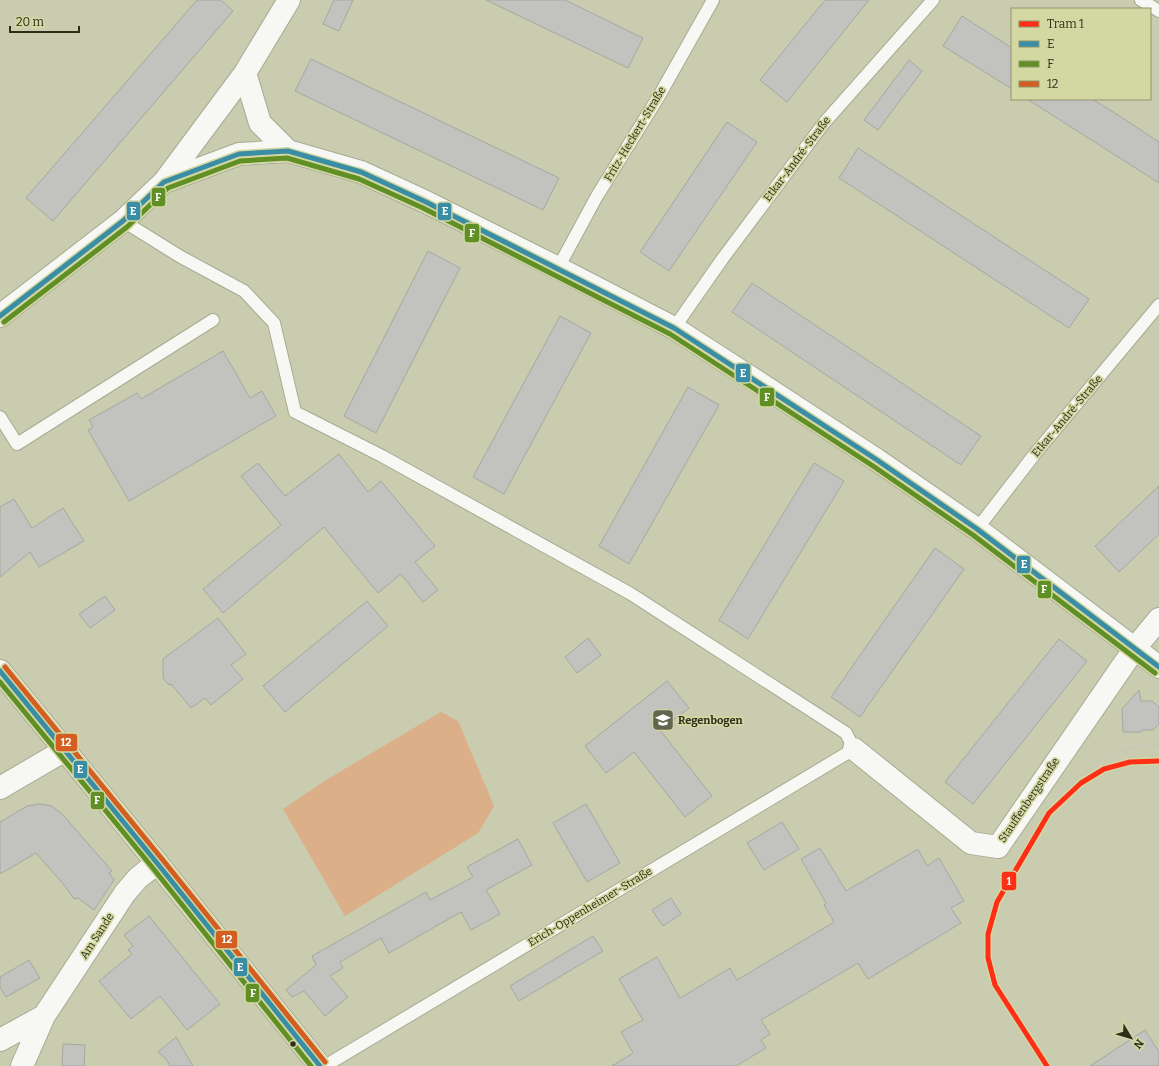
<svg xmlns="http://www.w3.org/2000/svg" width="1159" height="1066" viewBox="0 0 1159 1066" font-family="Bitter,serif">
	<rect width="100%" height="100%" fill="#c9ccaf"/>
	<!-- green -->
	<path fill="#dbaf87" d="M441 712 458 721 494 806 478 833 345 916 283 809 326 780Z"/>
	<!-- building -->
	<path fill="#c2c2be" stroke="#a7a7a2" d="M197 0H221L233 11 53 221 26 198Z
		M334 0H353L339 31 323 24Z
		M486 0H565L643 38 628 68Z
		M825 0H869L787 102 760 80Z
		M962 16 1012 48V89L943 46Z
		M311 59 559 178 543 210 295 91Z
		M909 60 922 71 878 130 864 120Z
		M1027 99H1092L1118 115 1159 142V183Z
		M727 122 757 142 669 271 640 252Z
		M858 148 1089 299 1069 328 839 178Z
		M428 251 460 268 376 433 344 416Z
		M752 283 981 436 961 465 732 312Z
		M560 316 591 333 504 494 473 477Z
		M223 351 250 398 262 391 276 416 129 501 88 430 93 427 89 420 137 393 141 399Z
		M688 387 719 405 629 564 599 546Z
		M339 454 368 492 381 481 435 546 415 562 438 590 423 602 401 574 378 593 324 527 223 613 203 589 281 525 241 476 258 463 285 496Z
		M814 463 844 481 748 639 719 620Z
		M1159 486V534L1119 572 1095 546Z
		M14 499 32 528 63 508 84 541 39 567 30 552 0 577V507Z
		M935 548 964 569 860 717 831 697Z
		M105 596 115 610 90 628 79 614Z
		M367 601 388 626 285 712 263 686Z
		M218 618 246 654 231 665 243 679 211 705 205 698 191 708 172 685 168 684 163 678V659Z
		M588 638 601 655 577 673 565 657Z
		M1059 639 1087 661 973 804 945 782Z
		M667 681 689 708 660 730 712 796 685 817 634 752 606 773 585 746Z
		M1139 690 1141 701H1152L1159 707V724L1153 730H1142L1141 732H1123L1122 709Z
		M39 804 52 806 63 815 112 871 109 873 114 880 94 910 78 898 74 899 65 886 36 853 0 874V822L27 806Z
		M586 804 620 863 587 882 553 823Z
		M782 822 799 849 764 870 747 843Z
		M518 839 532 865 486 890 500 914 471 930 461 912 389 953 381 938 340 962 343 968 330 976 348 997 325 1016 304 991 292 997 286 990 316 965 312 956 426 892 430 900 473 877 467 867Z
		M820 848 846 891 918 849 927 866 939 858 964 901 951 908 961 923 868 979 858 963 761 1020 770 1034 761 1040 766 1048 736 1066H612L633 1053 621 1032 643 1020 619 979 657 957 680 998 730 968 737 980 834 922 824 905 826 903 801 859Z
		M671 898 681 914 663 926 652 910Z
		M149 916 220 1004 187 1030 160 996 131 1019 99 981 132 954 128 950 133 946 124 935Z
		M593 936 603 951 519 1001 510 986Z
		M29 960 40 978 6 997 0 987V977Z
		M1145 1030 1159 1052V1066H1090Z
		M176 1037 193 1066H170L166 1059 158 1052Z
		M63 1044 85 1045 84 1066H62Z"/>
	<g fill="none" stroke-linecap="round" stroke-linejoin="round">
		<!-- lane casing -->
		<g stroke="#a8aa93" stroke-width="14">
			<path id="lane" d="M1141 0 1159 11
				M123 221 181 257 244 291 274 323 295 412 382 456 631 594 846 733 854 749 325 1066
				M558 268 597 196 659 96 713 0
				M674 328 723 258 824 123 933 0
				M0 417 17 444 213 320
				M977 529 1034 455 1159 305"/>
		</g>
		<!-- street casing -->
		<g stroke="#a8aa93" stroke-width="24">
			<path id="street" d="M245 73 260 123 288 151
				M164 182 239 154 288 151 361 172 426 202 558 268 674 328 753 379 877 460 977 529 1159 667
				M0 316 123 221 164 182 245 73 289 0
				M854 749 971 843 998 847 1115 677 1135 648 1159 619
				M0 788 65 750
				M0 1040 44 1016
				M22 1066 44 1016 125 893 138 878 157 863"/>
		</g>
		<!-- primary casing -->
		<g stroke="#a8aa93" stroke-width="24">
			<path id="primary" d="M0 671 157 863 320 1066"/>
		</g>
		<!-- lane -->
		<use href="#lane" stroke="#f7f7f3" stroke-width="12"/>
		<!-- street -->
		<use href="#street" stroke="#f7f7f3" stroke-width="22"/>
		<!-- primary -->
		<use href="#primary" stroke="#f7f7f3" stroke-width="22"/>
		<!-- tram -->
		<path stroke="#c5c5bd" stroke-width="1" d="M1049 813 1077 778 1099 761 1120 751 1143 746 1159 745"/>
		<!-- bus-1 casing -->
		<g stroke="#d3d8a3" stroke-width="8">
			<path id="bus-1" d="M0 316 123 221 164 182 239 154 288 151 361 172 426 202 674 328 877 460 977 529 1159 667
				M0 671 157 863 320 1066"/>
		</g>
		<!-- bus-2 casing -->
		<g stroke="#d3d8a3" stroke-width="8">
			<path id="bus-2" d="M4 322 127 227 168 188 240 161 287 158 359 179 423 208 670 334 873 466 973 535 1155 673
				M0 682 152 867 311 1066"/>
		</g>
		<!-- bus-3 casing -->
		<g stroke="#d3d8a3" stroke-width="8">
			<path id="bus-3" d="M5 667 162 859 325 1062"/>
		</g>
		<!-- bus-1 -->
		<use href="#bus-1" stroke="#398da5" stroke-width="5"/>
		<!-- bus-2 -->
		<use href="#bus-2" stroke="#608f25" stroke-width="5"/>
		<!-- bus-3 -->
		<use href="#bus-3" stroke="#d45d21" stroke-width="5"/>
		<!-- tram-1 casing -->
		<g stroke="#d3d8a3" stroke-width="8">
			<path id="tram-1" d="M1047 1066 995 985 988 958V934L997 902 1049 813 1081 783 1104 769 1130 762 1159 761"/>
		</g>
		<!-- tram-1 -->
		<use href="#tram-1" stroke="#ff2e17" stroke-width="5"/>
	</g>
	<!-- icons -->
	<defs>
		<g id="school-square" transform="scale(1.15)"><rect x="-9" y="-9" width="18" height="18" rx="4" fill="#63654e" stroke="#d3d8a3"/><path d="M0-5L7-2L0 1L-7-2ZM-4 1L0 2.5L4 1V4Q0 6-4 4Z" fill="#fff"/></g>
	</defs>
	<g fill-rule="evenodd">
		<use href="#school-square" x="663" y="720"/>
	</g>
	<!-- markers -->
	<circle fill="#2c2e19" stroke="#d3d8a3" stroke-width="1.5" cx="293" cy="1044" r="3.5"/>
	<g text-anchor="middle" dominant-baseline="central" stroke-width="3.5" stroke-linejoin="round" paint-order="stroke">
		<!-- street labels -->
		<g font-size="11" fill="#2c2e19" stroke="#d3d8a3">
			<text transform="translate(635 134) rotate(-59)">Fritz-Heckert-Straße</text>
			<text transform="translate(797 159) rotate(-53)">Etkar-André-Straße</text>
			<text transform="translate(1067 416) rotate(-50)">Etkar-André-Straße</text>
			<text transform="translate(1029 800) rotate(-56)">Stauffenbergstraße</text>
			<text transform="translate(590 907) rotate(-31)">Erich-Oppenheimer-Straße</text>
			<text transform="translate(97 936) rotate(-57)">Am Sande</text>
		</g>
		<!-- poi labels -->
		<g font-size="11" font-weight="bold" fill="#2c2e19" stroke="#d3d8a3" text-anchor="start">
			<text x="678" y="720">Regenbogen</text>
		</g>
	</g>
	<g stroke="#d3d8a3" stroke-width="1.5">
		<rect x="151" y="187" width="15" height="20" rx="4" fill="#608f25"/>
		<rect x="126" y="201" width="15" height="20" rx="4" fill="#398da5"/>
		<rect x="437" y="202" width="15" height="19" rx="4" fill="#398da5"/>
		<rect x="464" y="223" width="16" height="20" rx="4" fill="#608f25"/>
		<rect x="735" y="363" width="16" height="20" rx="4" fill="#398da5"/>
		<rect x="759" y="387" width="16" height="20" rx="4" fill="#608f25"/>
		<rect x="1016" y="555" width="15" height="19" rx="4" fill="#398da5"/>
		<rect x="1037" y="580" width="15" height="19" rx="4" fill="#608f25"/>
		<rect x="55" y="733" width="23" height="19" rx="4" fill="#d45d21"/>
		<rect x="73" y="760" width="15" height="19" rx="4" fill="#398da5"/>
		<rect x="90" y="791" width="15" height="19" rx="4" fill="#608f25"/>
		<rect x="1001" y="871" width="16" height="20" rx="4" fill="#ff2e17"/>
		<rect x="215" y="930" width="23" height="19" rx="4" fill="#d45d21"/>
		<rect x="233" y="957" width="15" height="20" rx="4" fill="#398da5"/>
		<rect x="245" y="983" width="15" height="20" rx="4" fill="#608f25"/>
	</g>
	<g font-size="11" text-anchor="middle" font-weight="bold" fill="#fff">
		<text x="158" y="201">F</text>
		<text x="133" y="215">E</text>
		<text x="445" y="215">E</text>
		<text x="472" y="237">F</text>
		<text x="743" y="377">E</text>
		<text x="767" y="401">F</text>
		<text x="1024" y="568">E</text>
		<text x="1044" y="593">F</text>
		<text x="66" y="746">12</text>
		<text x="80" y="773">E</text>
		<text x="97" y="804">F</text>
		<text x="1009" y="885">1</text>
		<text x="227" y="943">12</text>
		<text x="240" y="971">E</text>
		<text x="253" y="997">F</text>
	</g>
	<!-- legend -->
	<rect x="1011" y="8" width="140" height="92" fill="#d3d8a3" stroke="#90946c"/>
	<rect x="1019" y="21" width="20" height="6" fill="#ff2e17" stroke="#90946c"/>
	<text x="1047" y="28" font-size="12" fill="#2c2e19">Tram 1</text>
	<rect x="1019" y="41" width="20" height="6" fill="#398da5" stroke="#90946c"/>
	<text x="1047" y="48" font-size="12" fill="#2c2e19">E</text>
	<rect x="1019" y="61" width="20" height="6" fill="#608f25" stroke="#90946c"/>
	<text x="1047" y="68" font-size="12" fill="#2c2e19">F</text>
	<rect x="1019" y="81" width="20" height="6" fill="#d45d21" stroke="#90946c"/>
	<text x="1047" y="88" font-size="12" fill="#2c2e19">12</text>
	<!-- north arrow -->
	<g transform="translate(1131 1038) rotate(128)" stroke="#d3d8a3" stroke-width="3" paint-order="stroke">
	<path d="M0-3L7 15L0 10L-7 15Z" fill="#2c2e19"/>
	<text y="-6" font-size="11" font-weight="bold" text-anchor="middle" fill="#2c2e19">N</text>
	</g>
	<!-- scale -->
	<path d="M10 26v6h69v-6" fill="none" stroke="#2c2e19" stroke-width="2"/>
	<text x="16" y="26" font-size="12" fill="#2c2e19" stroke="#d3d8a3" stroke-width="3" paint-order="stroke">20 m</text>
</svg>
